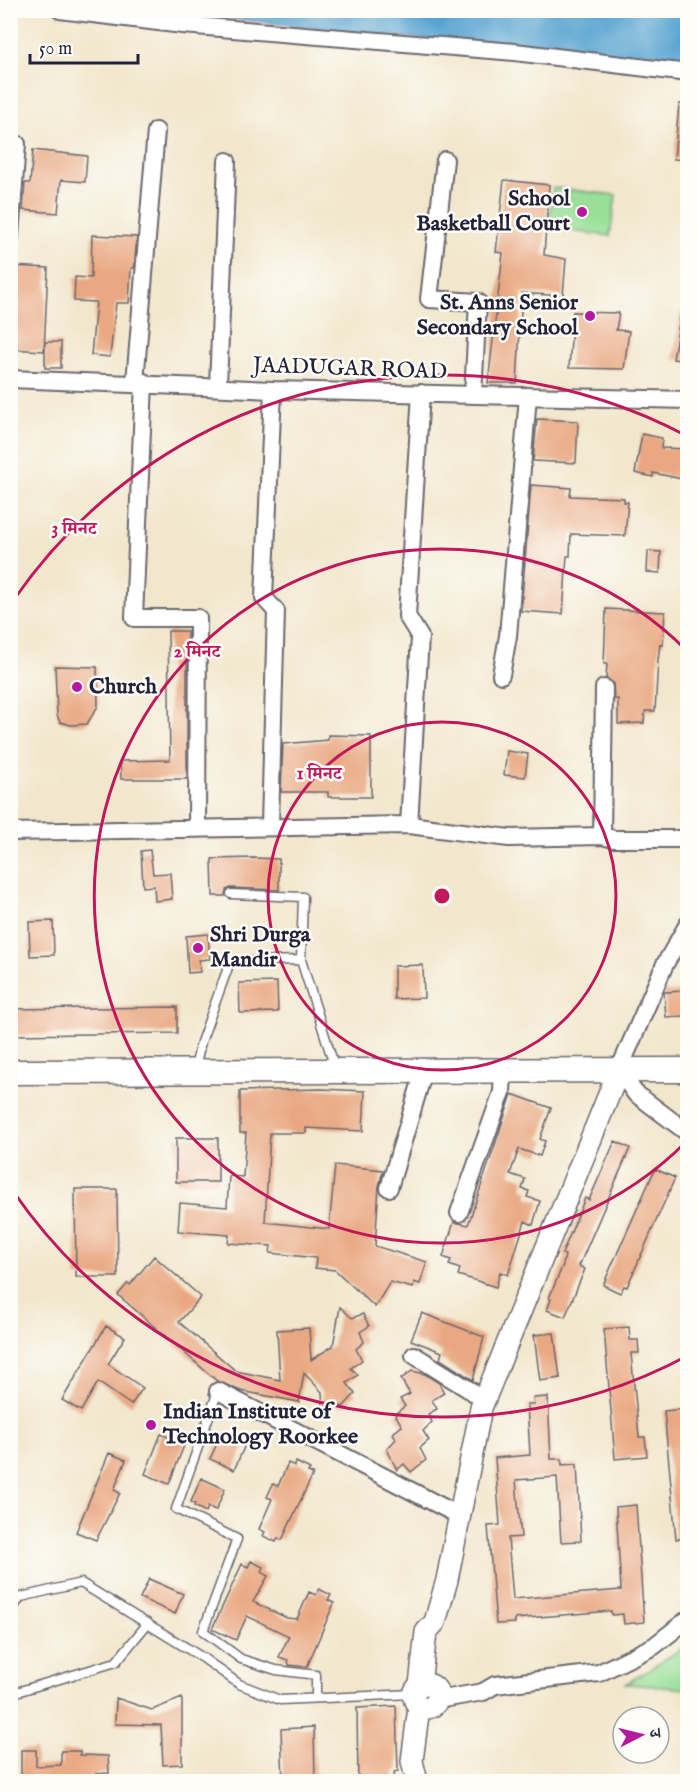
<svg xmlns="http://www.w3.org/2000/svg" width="698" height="1792" viewBox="0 0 698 1792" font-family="'IM FELL English','Noto Serif Devanagari',serif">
	<rect width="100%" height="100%" fill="#fdfcf7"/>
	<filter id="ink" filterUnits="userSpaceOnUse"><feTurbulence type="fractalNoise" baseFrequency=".0167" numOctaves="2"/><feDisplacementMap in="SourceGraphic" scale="12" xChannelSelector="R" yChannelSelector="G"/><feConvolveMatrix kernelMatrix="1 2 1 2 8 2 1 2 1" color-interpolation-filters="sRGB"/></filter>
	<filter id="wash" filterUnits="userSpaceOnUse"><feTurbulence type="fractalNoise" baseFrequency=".008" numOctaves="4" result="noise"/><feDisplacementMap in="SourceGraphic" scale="24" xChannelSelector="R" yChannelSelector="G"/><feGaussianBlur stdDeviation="1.35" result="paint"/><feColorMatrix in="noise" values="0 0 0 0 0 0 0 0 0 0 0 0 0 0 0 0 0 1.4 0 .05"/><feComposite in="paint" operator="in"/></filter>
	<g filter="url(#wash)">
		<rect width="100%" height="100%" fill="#f2e7cd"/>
		<!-- green -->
		<path fill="#99df98" stroke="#5e806a" stroke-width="1.5" d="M553 188 616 195 610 236 549 228Z
			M687 1645V1689L626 1684Z"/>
		<!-- water -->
		<path fill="#57a3d0" stroke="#3c6286" stroke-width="1.5" d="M158 11H687V68Z"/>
		<g id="blocks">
			<!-- building -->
			<path fill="#e9a882" d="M679 104H687V160L674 159Z
				M33 150 87 156 85 182 61 180 58 213 23 210 25 183H30Z
				M504 180 549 185 544 255 566 259 563 296 522 293 517 383H488L503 253 496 252Z
				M92 235 137 237 134 268H131L129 303H116L110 357 91 355 96 302 74 301 75 277 91 278Z
				M12 266 48 268 44 351 10 349Z
				M573 312 619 313 616 330 629 331 624 369 569 368Z
				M681 312H687V361L673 359Z
				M45 342H61V368H45Z
				M537 419 578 421 576 463 533 461Z
				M642 434 662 438 661 448 687 449V480L653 473V477L635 473Z
				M531 485 571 488 570 496 624 498V502H628L625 536 571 534 570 556H567L563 614 521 611Z
				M648 551 661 552 660 573 647 572Z
				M606 609 665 612 663 645 660 644 658 661 655 711H645L644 723 618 724V699H614L613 683 606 678 607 664H604Z
				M168 631H187V779H121L120 761 170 760Z
				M55 666 97 667 98 706 87 724 71 725 60 722 57 715Z
				M328 735 371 736V797H328V792H281L283 744 328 740Z
				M507 751 528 754 525 777 504 775Z
				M150 850 153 874 170 873 172 899 155 901 154 886 143 887 141 851Z
				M254 858 279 859V890L231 888 226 890 225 896H213L212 859Z
				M53 921 54 955 30 956 29 922Z
				M208 934 210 959 199 960 200 972 188 973 186 936Z
				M423 965 424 998 394 999V966Z
				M277 982 278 1012 240 1013 239 983Z
				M687 991V1016L666 1017 664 992Z
				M177 1007V1033L10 1035V1009Z
				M322 1089 365 1091 363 1131 306 1128V1133H270L265 1222 329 1229 335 1165 383 1170 379 1186 375 1246 427 1262 420 1284 414 1282 413 1288 390 1282 375 1307 335 1270 315 1268 316 1258 270 1253 271 1246 228 1243 229 1235 178 1231 180 1203 227 1207 229 1176 243 1177 246 1133H240V1091Z
				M512 1094 551 1108 540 1139 545 1141 540 1156 519 1149 510 1174 525 1179 522 1189 529 1191 527 1197 540 1201 533 1225 525 1221 508 1275 500 1272 496 1287 458 1275 460 1269 449 1265 451 1260 443 1257 454 1222 468 1225Z
				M176 1138H218V1182H176Z
				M615 1141 630 1148 579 1266 585 1269 565 1317 547 1310 551 1299 549 1298 563 1265 565 1255 562 1254 579 1213 585 1198 589 1200Z
				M655 1169 675 1178 627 1287 624 1286 620 1293 603 1285Z
				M75 1189H117L118 1277H76Z
				M154 1256 201 1297 179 1322 236 1371 280 1380 277 1330 309 1328 311 1360 333 1346 340 1307 352 1318 363 1314 369 1326 360 1332 364 1342 356 1349 362 1360 351 1368 358 1375 347 1383 355 1394 343 1407 333 1402 323 1407 322 1392 304 1373 299 1402 241 1391 217 1381 118 1295 128 1283 130 1285Z
				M422 1313 484 1337 473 1380 440 1359 442 1352 411 1340Z
				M106 1326 125 1337 108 1364 143 1388 131 1405 98 1382 81 1411 62 1400Z
				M629 1327 630 1340H638L639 1353H631L639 1437H645L647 1456 615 1459 604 1329Z
				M554 1333 560 1378 540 1381 534 1335Z
				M412 1371 425 1374 439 1383 444 1393 432 1400 437 1409 428 1414 432 1422 423 1431 429 1440 420 1448 426 1460 411 1472 404 1464 397 1470 387 1449 396 1439 393 1433 402 1426 395 1414 405 1406 400 1399 410 1394 401 1379Z
				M548 1397 551 1459H562V1465L577 1464 581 1541 561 1542 557 1477 516 1480 521 1537 508 1538 513 1599 621 1590 616 1507 636 1505 644 1622 624 1624 623 1614 612 1615 611 1611 515 1619V1623L496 1624 488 1526 500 1525 495 1458 530 1455 527 1404H534L533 1398Z
				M683 1409 687 1457V1538L676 1539 664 1411Z
				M161 1434 185 1443 169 1484 145 1474Z
				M227 1435 245 1445 234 1470 210 1459 220 1437 225 1439Z
				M109 1453 126 1460 114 1490 120 1493 96 1540 76 1532Z
				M296 1462 310 1469 308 1472 313 1474 282 1540 278 1538 276 1542 263 1536 265 1532 259 1529 272 1499 267 1497 273 1484 278 1486 288 1463 295 1466Z
				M201 1478 225 1489 216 1510 208 1507 206 1512 194 1506 195 1504 191 1502Z
				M251 1561 263 1567 261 1572 268 1576 253 1602 287 1618 297 1619 309 1592 316 1595 319 1589 331 1595 328 1600 334 1603 307 1667 289 1665 288 1660 279 1657 289 1636 247 1616 236 1640 212 1629 242 1564 248 1567Z
				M149 1579 183 1594 175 1614 140 1598Z
				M116 1698 152 1710 182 1698V1764L163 1765 161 1725 115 1724Z
				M396 1706 398 1771 394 1772 395 1782H358L357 1708Z
				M314 1727 315 1782H283L281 1729Z
				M21 1750H36V1766L61 1765V1751H80V1755L108 1756 109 1773 96 1774 97 1782H21Z"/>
		</g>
	</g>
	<g filter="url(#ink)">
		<use href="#blocks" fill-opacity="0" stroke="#6b676e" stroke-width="1.5"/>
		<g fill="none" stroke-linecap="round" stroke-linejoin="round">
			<!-- service casing -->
			<g stroke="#6b676e" stroke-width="11">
				<path id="service" d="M301 960 335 1068
					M195 1068 201 1042 230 962 301 960 303 897 231 894
					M218 1391 176 1509 237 1539 203 1631 241 1659 276 1670 316 1675V1697
					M10 1612 21 1597 81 1583 203 1658 239 1684 280 1700 413 1694
					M10 1694 116 1662 148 1623"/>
			</g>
			<!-- minor casing -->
			<g stroke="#6b676e" stroke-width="20">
				<path id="minor" d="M60 10 183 25 515 52 688 73
					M445 160 429 299 478 302 473 395
					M10 236 17 144
					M10 379 273 390 688 400
					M135 382 156 131
					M144 382 134 618H198L197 829
					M218 386 227 161
					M501 675 508 636 528 396
					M270 825 276 611 264 598 273 390
					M409 825 420 637 407 616 421 393
					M10 832 409 825 509 838 602 836 614 839H688
					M602 836 604 688
					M688 924 665 964 619 1070 635 1093 688 1133
					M389 1188 424 1071
					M459 1213 502 1092 503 1071
					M414 1355 484 1399
					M218 1391 458 1515
					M437 1700 483 1692 495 1685 599 1673 654 1646 688 1619"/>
			</g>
			<!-- tertiary casing -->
			<g stroke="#6b676e" stroke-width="24">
				<path id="tertiary" d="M414 1696a12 12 0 1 1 24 0a12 12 0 1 1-24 0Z
					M420 1685 426 1632 435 1622 447 1580 481 1408 619 1070
					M417 1782 412 1761 419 1707"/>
			</g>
			<!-- secondary casing -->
			<g stroke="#6b676e" stroke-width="27">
				<path id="secondary" d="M10 1072 688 1070"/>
			</g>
			<!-- service -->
			<use href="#service" stroke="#fff" stroke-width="8"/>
			<!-- minor -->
			<use href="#minor" stroke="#fff" stroke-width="16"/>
			<!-- tertiary -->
			<use href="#tertiary" stroke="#fff" stroke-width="21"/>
			<!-- secondary -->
			<use href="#secondary" stroke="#fff" stroke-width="24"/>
		</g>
	</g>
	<!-- distance rings -->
	<g fill="none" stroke="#c2185b" stroke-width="3">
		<circle cx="442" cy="896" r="174"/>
		<path d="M687 1141A347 347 0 1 1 687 651"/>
		<path d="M687 1356A521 521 0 0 1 13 1191M13 601A521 521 0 0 1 687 436"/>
	</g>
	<!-- markers -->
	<g fill="#b5179e" stroke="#fdfcf7" stroke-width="2">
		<circle cx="582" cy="212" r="6"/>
		<circle cx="590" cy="316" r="6"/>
		<circle cx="77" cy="687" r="6"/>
		<circle cx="198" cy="948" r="6"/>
		<circle cx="151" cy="1425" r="6"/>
	</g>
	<g text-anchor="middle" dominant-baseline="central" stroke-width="5" stroke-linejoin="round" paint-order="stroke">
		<!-- poi labels -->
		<g font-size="22" font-weight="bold" fill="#22223b" stroke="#fdfcf7" text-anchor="start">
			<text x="570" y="199" text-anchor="end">School<tspan x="570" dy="25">Basketball Court</tspan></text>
			<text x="578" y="303" text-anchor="end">St. Anns Senior<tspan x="578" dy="25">Secondary School</tspan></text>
			<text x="89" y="687">Church</text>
			<text x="210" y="935">Shri Durga<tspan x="210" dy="25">Mandir</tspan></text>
			<text x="163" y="1412">Indian Institute of<tspan x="163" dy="25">Technology Roorkee</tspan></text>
		</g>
		<!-- street labels -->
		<g font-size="22" fill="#22223b" stroke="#fdfcf7">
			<text transform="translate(350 369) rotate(2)">JAADUGAR ROAD</text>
		</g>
	</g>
	<circle cx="442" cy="896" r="9" fill="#c2185b" stroke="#fdfcf7" stroke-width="3"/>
	<g font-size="18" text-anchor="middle" font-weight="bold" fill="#c2185b" stroke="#fdfcf7" stroke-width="5" stroke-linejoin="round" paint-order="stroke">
		<text x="74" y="534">3 मिनट</text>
		<text x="197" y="657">2 मिनट</text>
		<text x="319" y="779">1 मिनट</text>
	</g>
	<!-- margin -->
	<rect width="698" height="1792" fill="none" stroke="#fdfcf7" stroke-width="36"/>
	<!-- north arrow -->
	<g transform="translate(641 1735) rotate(83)"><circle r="28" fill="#fdfcf7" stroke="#a5a5ac" stroke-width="1.5"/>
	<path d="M0-4.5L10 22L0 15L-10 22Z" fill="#b5179e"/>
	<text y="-9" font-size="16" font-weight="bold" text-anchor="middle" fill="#22223b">उ</text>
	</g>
	<!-- scale -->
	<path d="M30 54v9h108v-9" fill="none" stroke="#22223b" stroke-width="3"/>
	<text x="39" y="54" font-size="18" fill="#22223b" stroke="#fdfcf7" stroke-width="4.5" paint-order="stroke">50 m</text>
</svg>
